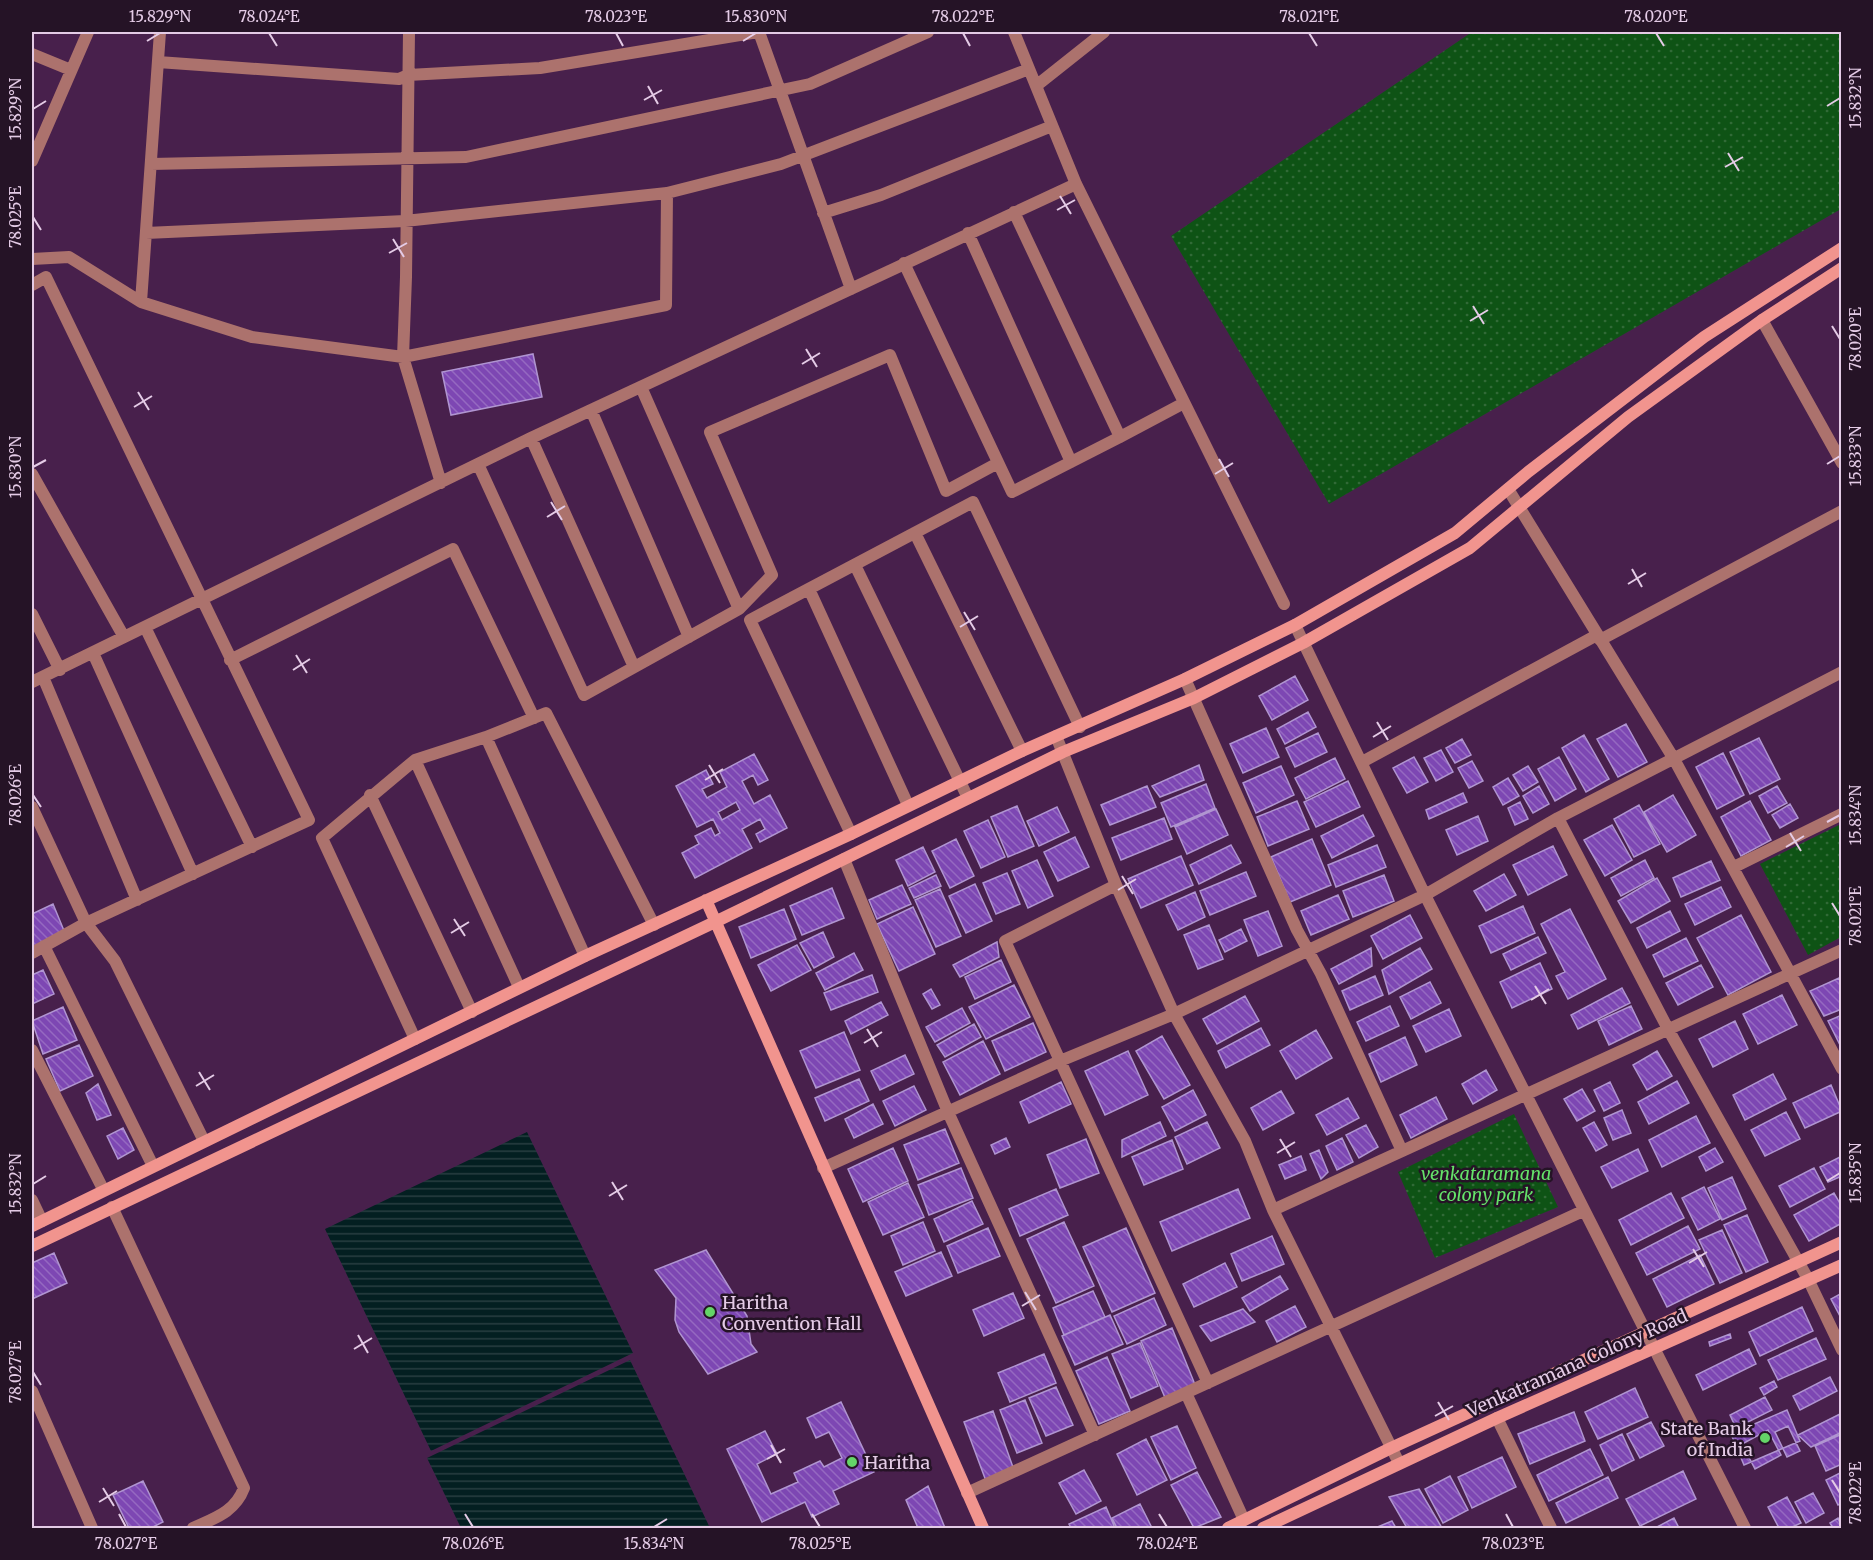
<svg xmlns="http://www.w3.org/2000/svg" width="1873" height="1560" viewBox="0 0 1873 1560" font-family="Merriweather,serif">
	<defs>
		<pattern id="green-dots" width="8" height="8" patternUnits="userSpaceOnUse" patternTransform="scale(1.5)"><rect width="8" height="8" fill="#0e5315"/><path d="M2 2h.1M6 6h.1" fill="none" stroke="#316a37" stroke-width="1.8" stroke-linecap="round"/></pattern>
		<pattern id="water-rules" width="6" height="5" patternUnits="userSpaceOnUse" patternTransform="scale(1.5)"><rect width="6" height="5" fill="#031f21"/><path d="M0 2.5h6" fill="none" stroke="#283e41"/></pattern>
		<pattern id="building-back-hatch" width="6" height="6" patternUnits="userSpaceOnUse" patternTransform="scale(1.5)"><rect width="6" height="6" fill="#7d47b3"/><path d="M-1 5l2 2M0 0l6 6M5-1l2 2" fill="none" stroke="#9569c1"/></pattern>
	</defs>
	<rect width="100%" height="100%" fill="#48204c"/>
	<!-- green -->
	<path fill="url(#green-dots)" d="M1472 32H1841V209L1329 504 1171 236Z
		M1841 824V937L1808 955 1760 864Z
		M1514 1114 1558 1207 1435 1258 1398 1172Z"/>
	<!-- water -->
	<path fill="url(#water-rules)" d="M527 1132 633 1353 431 1451 325 1229Z
		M630 1360 710 1528H461L427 1458Z"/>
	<!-- building -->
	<path fill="url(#building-back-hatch)" stroke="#b095d1" stroke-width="1.5" fill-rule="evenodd" d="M533 354 542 397 451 415 442 372Z
		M1295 676 1308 700 1272 720 1259 696Z
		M1308 712 1316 727 1285 744 1277 729Z
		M1626 724 1647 762 1618 777 1597 739Z
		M1266 728 1279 757 1243 773 1230 744Z
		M1318 733 1327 752 1295 767 1286 748Z
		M1584 735 1609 779 1586 792 1562 748Z
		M1759 738 1780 779 1750 794 1730 752Z
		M1462 739 1471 755 1455 763 1446 748Z
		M1441 750 1453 772 1436 781 1424 758Z
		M1723 753 1744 795 1717 809 1696 767Z
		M754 754 768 780 758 785 753 775 742 781 754 804 770 795 787 828 760 842 756 834 765 829 760 819 742 829 752 848 695 878 682 853 699 844 695 836 711 828 715 836 720 833 713 819 697 827 676 786 706 770 713 784 702 789 707 798 727 787 720 772ZM736 802 740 810 722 820 718 812Z
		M1414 757 1428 782 1407 793 1393 768Z
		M1559 757 1576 789 1555 801 1538 769Z
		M1335 758 1345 779 1306 799 1295 778Z
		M1472 761 1483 781 1469 788 1458 768Z
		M1199 765 1204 780 1160 797 1152 786Z
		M1281 766 1294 795 1256 813 1243 783Z
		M1528 766 1538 782 1523 791 1513 775Z
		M1508 778 1519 796 1503 805 1493 787Z
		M1348 781 1360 807 1316 827 1304 802Z
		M1206 784 1215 808 1171 827 1161 803Z
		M1147 786 1156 807 1110 825 1101 805Z
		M1539 786 1549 804 1533 813 1523 796Z
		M1777 786 1787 803 1768 813 1759 796Z
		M1463 793 1467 802 1429 819 1426 810Z
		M1673 795 1696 835 1667 852 1644 812Z
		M1297 801 1309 829 1268 846 1257 817Z
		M1750 801 1771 840 1741 856 1721 817Z
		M1520 802 1528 819 1515 825 1508 808Z
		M1790 804 1798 818 1780 828 1772 815Z
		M1639 805 1660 844 1634 857 1614 819Z
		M1017 806 1034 846 1008 857 991 817Z
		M1057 807 1069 832 1039 846 1027 821Z
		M1216 809 1228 835 1187 854 1175 827Z
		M1363 815 1374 836 1332 858 1321 836Z
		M1478 816 1488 841 1457 855 1446 830Z
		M1164 818 1172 839 1121 860 1112 838Z
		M988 820 1005 857 981 868 964 831Z
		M1612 825 1632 860 1605 876 1584 840Z
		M1075 837 1089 867 1058 881 1044 852Z
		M956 839 974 876 950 888 932 851Z
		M1312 839 1331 885 1290 902 1271 857Z
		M1231 845 1241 863 1199 884 1190 865Z
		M1377 845 1386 867 1336 887 1328 865Z
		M1553 846 1567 875 1528 895 1513 865Z
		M923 847 935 872 908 886 896 860Z
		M1181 856 1193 885 1141 908 1128 879Z
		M1037 860 1053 896 1028 908 1012 871Z
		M1645 860 1654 878 1621 896 1611 878Z
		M1711 861 1720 880 1681 897 1673 878Z
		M1246 872 1256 896 1210 915 1200 891Z
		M1007 873 1020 904 996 914 983 883Z
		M1504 874 1516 895 1486 911 1474 891Z
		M936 875 941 886 914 898 909 888Z
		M1384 875 1394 901 1353 917 1343 891Z
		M1657 878 1670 901 1631 923 1618 901Z
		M975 884 992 921 966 933 949 896Z
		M902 885 911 904 877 919 869 900Z
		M1721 887 1731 907 1695 925 1685 904Z
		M832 888 844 918 802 935 790 906Z
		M940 889 961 936 936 947 915 900Z
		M1195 892 1205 917 1178 930 1166 905Z
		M1338 895 1349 919 1311 935 1301 911Z
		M53 904 65 933 32 948V914Z
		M1523 906 1535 933 1491 953 1479 926Z
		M913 907 935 954 899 971 877 924Z
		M784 909 796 939 751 958 739 927Z
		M1570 909 1606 979 1568 999 1556 976 1565 972 1541 924Z
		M1268 911 1282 946 1258 956 1244 920Z
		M1670 911 1680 931 1647 948 1637 928Z
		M1410 915 1422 938 1383 959 1371 936Z
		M1741 915 1771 972 1728 995 1697 938Z
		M1209 925 1223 959 1198 969 1184 935Z
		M1241 929 1247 941 1225 952 1219 940Z
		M823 932 834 957 814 968 800 943Z
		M1538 937 1546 953 1511 970 1503 954Z
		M1686 938 1698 961 1664 977 1653 955Z
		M997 942 999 957 960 977 953 965Z
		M797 945 811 970 771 991 758 965Z
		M1371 948 1372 966 1339 984 1331 969Z
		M1420 948 1432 969 1389 994 1382 970Z
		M854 953 863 970 825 990 816 973Z
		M1001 960 1011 982 975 999 965 977Z
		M1540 963 1552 989 1512 1008 1500 982Z
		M1701 965 1713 987 1678 1005 1666 983Z
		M43 970 54 994 32 1004V975Z
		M872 975 878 992 831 1010 824 993Z
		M1375 976 1383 995 1350 1010 1342 991Z
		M1839 978 1842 985V1009L1824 1016 1810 991Z
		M1430 982 1441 1003 1411 1019 1400 997Z
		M1014 985 1030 1017 986 1039 969 1007Z
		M1622 988 1630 1003 1578 1029 1571 1015Z
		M931 989 940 1005 932 1009 923 994Z
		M1782 995 1797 1025 1758 1044 1743 1014Z
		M1245 996 1259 1021 1217 1044 1203 1019Z
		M881 1002 888 1015 851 1034 845 1021Z
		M1390 1006 1399 1026 1366 1041 1357 1022Z
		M1631 1006 1642 1029 1609 1045 1598 1021Z
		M63 1007 77 1040 43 1054 32 1021Z
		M962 1008 970 1023 935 1042 926 1027Z
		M1449 1009 1461 1036 1426 1052 1413 1026Z
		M1842 1015V1047H1841L1828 1021Z
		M1735 1021 1748 1049 1713 1067 1699 1039Z
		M1033 1023 1046 1052 1005 1071 992 1041Z
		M974 1024 981 1037 945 1057 937 1045Z
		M1261 1028 1270 1045 1226 1068 1218 1051Z
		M1316 1030 1332 1058 1296 1079 1280 1051Z
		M844 1032 860 1070 816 1088 800 1051Z
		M1162 1036 1190 1085 1164 1099 1136 1051Z
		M1405 1037 1417 1065 1381 1082 1369 1054Z
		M983 1041 1000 1074 960 1095 943 1062Z
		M79 1045 93 1076 60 1091 46 1059Z
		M1128 1051 1148 1095 1105 1115 1085 1071Z
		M1657 1051 1672 1076 1647 1090 1633 1065Z
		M905 1055 914 1074 880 1090 871 1071Z
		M1486 1070 1497 1090 1473 1104 1462 1084Z
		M1773 1074 1786 1099 1745 1120 1733 1095Z
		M859 1079 869 1101 825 1121 815 1098Z
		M1677 1081 1689 1103 1649 1124 1638 1102Z
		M1061 1082 1071 1104 1029 1123 1020 1102Z
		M1610 1082 1620 1103 1604 1111 1594 1090Z
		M98 1084 111 1115 97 1120 86 1093Z
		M1831 1085 1842 1111 1805 1128 1793 1103Z
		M914 1086 926 1110 895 1126 883 1101Z
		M1582 1089 1595 1111 1577 1121 1564 1099Z
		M1193 1090 1206 1115 1175 1131 1162 1107Z
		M1281 1091 1294 1113 1263 1130 1251 1108Z
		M1436 1097 1447 1119 1411 1138 1400 1115Z
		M1348 1098 1359 1118 1327 1135 1316 1115Z
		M873 1104 883 1124 854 1138 845 1119Z
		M1622 1110 1631 1133 1613 1140 1604 1118Z
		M1786 1112 1800 1139 1765 1156 1751 1130Z
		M1696 1116 1710 1143 1662 1167 1649 1140Z
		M1160 1122 1166 1136 1122 1157V1140Z
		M1207 1122 1220 1148 1187 1164 1175 1137Z
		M1594 1122 1607 1145 1596 1151 1583 1128Z
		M1366 1125 1378 1147 1359 1158 1346 1135Z
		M123 1128 134 1150 118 1159 107 1136Z
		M945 1129 959 1163 918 1180 904 1145Z
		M1006 1138 1010 1147 995 1154 991 1145Z
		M1342 1138 1353 1162 1337 1170 1326 1146Z
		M1086 1139 1099 1173 1060 1188 1047 1155Z
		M1172 1140 1183 1169 1144 1185 1132 1157Z
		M893 1148 908 1181 863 1202 848 1169Z
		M1715 1148 1723 1162 1706 1171 1699 1157Z
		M1638 1149 1648 1171 1612 1188 1601 1167Z
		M1319 1150 1328 1172 1321 1179 1310 1154Z
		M1301 1156 1306 1170 1285 1179 1279 1165Z
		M1842 1156V1176L1828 1182 1820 1167Z
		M961 1168 973 1198 929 1215 918 1185Z
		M1814 1168 1825 1189 1790 1207 1779 1186Z
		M1732 1177 1746 1209 1722 1220 1708 1188Z
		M908 1183 924 1217 883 1235 868 1202Z
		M1704 1187 1720 1219 1698 1230 1682 1198Z
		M1056 1189 1068 1215 1020 1236 1009 1209Z
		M1238 1189 1250 1218 1172 1251 1160 1222Z
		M1671 1193 1684 1218 1631 1245 1619 1220Z
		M1834 1193 1842 1207V1223L1809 1241 1794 1215Z
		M972 1201 983 1224 944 1242 934 1219Z
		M1747 1215 1768 1262 1746 1272 1724 1225Z
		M923 1222 935 1251 903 1265 891 1236Z
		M1064 1222 1094 1286 1056 1303 1027 1239Z
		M1688 1226 1700 1249 1647 1275 1636 1253Z
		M988 1228 1000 1256 958 1273 947 1246Z
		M1126 1228 1155 1293 1112 1312 1083 1247Z
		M1722 1230 1742 1273 1720 1283 1699 1240Z
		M1272 1236 1284 1264 1242 1281 1231 1254Z
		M706 1250 747 1316 751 1344 757 1352 708 1374 679 1332 675 1320 676 1298 655 1270Z
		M941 1252 952 1276 906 1296 895 1272Z
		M54 1253 67 1283 32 1299V1263Z
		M1700 1255 1714 1284 1667 1307 1653 1279Z
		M1225 1263 1237 1287 1194 1307 1183 1284Z
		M1280 1276 1288 1289 1250 1311 1242 1298Z
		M1093 1291 1105 1317 1064 1335 1053 1308Z
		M1013 1293 1024 1318 984 1336 973 1310Z
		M1842 1293V1320L1831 1299Z
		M1154 1298 1166 1325 1127 1344 1114 1316Z
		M1295 1306 1306 1327 1277 1342 1266 1321Z
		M1802 1307 1813 1331 1760 1356 1749 1332Z
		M1243 1309 1255 1322 1211 1341 1200 1326Z
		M1110 1315 1123 1344 1075 1365 1062 1336Z
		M1172 1328 1196 1387 1166 1400 1141 1341Z
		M1730 1334 1731 1338 1710 1346 1709 1342Z
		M1816 1338 1826 1359 1778 1380 1768 1360Z
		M1140 1343 1158 1386 1131 1398 1112 1354Z
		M1749 1349 1756 1364 1703 1390 1696 1375Z
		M1044 1354 1056 1383 1010 1402 998 1373Z
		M1107 1357 1130 1411 1099 1424 1076 1371Z
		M1830 1377 1837 1391 1800 1410 1793 1396Z
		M1774 1381 1777 1387 1764 1395 1760 1388Z
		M1056 1387 1073 1425 1046 1436 1029 1398Z
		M1635 1388 1648 1417 1598 1439 1585 1412Z
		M1765 1397 1772 1410 1736 1428 1730 1415Z
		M1025 1400 1042 1443 1017 1453 1000 1410Z
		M841 1402 874 1472 833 1491 839 1504 812 1517 805 1502 762 1522 727 1449 765 1431 777 1454 757 1464 771 1494 798 1482 794 1473 820 1461 824 1467 842 1458 829 1432 816 1438 807 1418Z
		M1787 1410 1800 1441 1744 1465 1731 1434Z
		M993 1411 1014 1470 986 1481 964 1422Z
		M1574 1412 1585 1441 1530 1464 1518 1434Z
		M1842 1413V1432L1811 1447 1798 1435Z
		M1651 1422 1664 1446 1640 1458 1627 1434Z
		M1177 1426 1196 1468 1171 1480 1151 1437Z
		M1788 1426 1800 1451 1787 1457 1775 1432Z
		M1768 1430 1781 1455 1755 1469 1742 1444Z
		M1622 1434 1634 1460 1612 1471 1600 1445Z
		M1842 1434V1464L1826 1471 1815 1446Z
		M1146 1439 1167 1480 1137 1495 1117 1454Z
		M1590 1449 1603 1475 1549 1501 1537 1475Z
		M1502 1457 1516 1487 1472 1508 1458 1477Z
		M1084 1470 1101 1501 1076 1514 1059 1483Z
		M1683 1471 1696 1499 1640 1526 1626 1499Z
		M1197 1472 1221 1517 1194 1528 1171 1485Z
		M1842 1472V1503L1838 1505 1826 1480Z
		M1450 1476 1468 1510 1443 1523 1425 1489Z
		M1608 1477 1618 1498 1566 1523 1556 1503Z
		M143 1481 163 1522 151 1528H129L113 1495Z
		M928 1486 945 1528H918L906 1500Z
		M1419 1489 1442 1528H1407L1389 1497Z
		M1813 1493 1824 1513 1806 1523 1795 1502Z
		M1787 1497 1801 1523 1790 1528H1779L1768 1507Z
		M1140 1504 1152 1528H1117L1112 1518Z
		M1106 1507 1115 1528H1071L1069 1524Z
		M1674 1518 1679 1528H1658L1657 1527Z
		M1838 1518 1842 1528H1833L1830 1523Z
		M1392 1521 1396 1528H1375Z"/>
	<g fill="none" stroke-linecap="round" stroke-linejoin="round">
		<!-- street -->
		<path stroke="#ac726d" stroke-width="12" d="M409 32 406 277 403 357 441 483
			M759 32 851 289
			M1014 32 1076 184 1284 604
			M32 54 71 70
			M158 62 399 79 408 75 540 68 758 32
			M1036 86 1104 32
			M32 161 88 32
			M151 164 466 157 810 84 928 32
			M1014 212 1120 437 1184 403
			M823 213 881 195 1052 126
			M146 233 405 221 667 193 781 164 1029 69
			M968 233 1071 462 1120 437
			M32 259 69 257 141 302 160 32
			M904 263 1012 492 1071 462
			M32 285 46 277 309 820 86 923 115 961 204 1141
			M141 302 252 337 403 357 666 305 667 193
			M1762 320 1842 463
			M591 410 689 637
			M531 438 634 667
			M478 464 584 695 739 609 641 387
			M32 474 124 637
			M1508 489 1674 759 1842 1069
			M915 533 1022 751
			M855 565 968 798
			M809 589 908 805
			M739 609 772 575 710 432 890 355 946 491 998 463
			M32 614 60 670
			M1295 625 1425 895 1745 1528
			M145 627 252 847
			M1600 640 1842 511
			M93 653 193 874
			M230 660 453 549 534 718
			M43 677 137 900
			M1185 679 1297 930 1321 974 1402 1151
			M32 682 531 438 1076 184
			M1056 736 1116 885 1174 1014 1245 1141 1273 1210 1399 1463
			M486 737 546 713 654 925
			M415 760 486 737 585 956
			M1362 762 1597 635
			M370 795 472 1012
			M32 807 86 923 32 953
			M1558 818 1668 1029 1808 1279 1842 1350
			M851 834 750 620 973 502 1080 727
			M844 859 948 1112 1095 1435
			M1734 867 1842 814
			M1116 885 1005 941 1208 1383
			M44 946 153 1166
			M415 1039 322 838 415 760 519 987
			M32 1050 103 1189
			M823 1168 1060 1061 1174 1014 1425 895 1558 818 1842 672
			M32 1200 42 1221
			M112 1207 244 1488C235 1512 215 1518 193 1528
			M1273 1210 1842 950
			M32 1391 92 1528
			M1186 1393 1244 1520
			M1497 1418 1551 1528
			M967 1493 1583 1211"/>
		<!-- secondary -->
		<path stroke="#f1948e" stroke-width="12" d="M706 900 983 1528
			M32 1226 585 956 851 834 1022 751 1185 679 1295 625 1455 533 1528 472 1704 337 1842 248
			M32 1246 715 922 1063 752 1194 698 1303 643 1470 548 1628 417 1762 320 1842 268
			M1228 1528 1391 1448 1842 1242
			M1263 1528 1497 1418 1842 1265"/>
	</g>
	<!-- ticks -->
	<path fill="none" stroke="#e4cbe6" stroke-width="2" d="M269 33 277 46M616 33 623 46M963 33 970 46M1309 33 1317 46M1656 33 1664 46M147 41 160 33M743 41 756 33M648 86 658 104M644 100 662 90M1827 106 1840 98M33 109 46 101M1728 153 1739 171M1725 167 1743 157M1060 196 1071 214M1057 210 1075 200M33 217 41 230M393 239 404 257M389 253 407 243M1473 306 1484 324M1470 321 1488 310M1832 326 1840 339M806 349 817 367M802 364 820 353M138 392 149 410M134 407 152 396M1219 459 1229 477M1827 464 1840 456M33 467 46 460M1215 474 1233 463M551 502 562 520M547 517 565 506M1632 569 1642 587M1628 584 1646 573M964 612 975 630M960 627 978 616M296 655 307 673M293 670 310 659M1377 722 1388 740M1373 737 1391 726M709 765 720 783M705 780 723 769M33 795 41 807M1827 822 1840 815M1790 833 1801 851M1786 847 1804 836M1122 876 1133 894M1118 890 1136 879M1832 903 1840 916M454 919 465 936M451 933 469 922M1535 986 1546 1004M1531 1000 1549 989M867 1029 878 1047M864 1043 882 1032M199 1072 210 1090M196 1086 214 1075M1280 1139 1291 1157M1277 1153 1295 1142M1827 1181 1840 1173M612 1182 623 1200M33 1184 46 1176M609 1196 627 1185M1693 1249 1704 1267M1689 1263 1707 1252M1025 1292 1036 1310M1022 1306 1040 1295M358 1335 368 1353M354 1349 372 1338M33 1372 41 1385M1438 1402 1449 1420M1435 1416 1453 1406M771 1445 781 1463M767 1459 785 1449M1832 1480 1840 1493M103 1488 114 1506M99 1502 117 1491M119 1514 126 1527M465 1514 473 1527M812 1514 820 1527M1159 1514 1167 1527M1506 1514 1513 1527M654 1527 667 1519"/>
	<!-- markers -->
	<g fill="#64d468" stroke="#251326" stroke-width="2">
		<circle cx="710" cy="1312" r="6"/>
		<circle cx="1765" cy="1438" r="6"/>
		<circle cx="852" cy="1462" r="6"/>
	</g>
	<g text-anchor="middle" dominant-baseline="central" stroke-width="5" stroke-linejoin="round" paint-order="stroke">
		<!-- park labels -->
		<g font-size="18" font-style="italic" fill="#65e36a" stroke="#251326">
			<text x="1486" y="1173">venkataramana<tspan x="1486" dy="21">colony park</tspan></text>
		</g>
		<!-- poi labels -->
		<g font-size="18" fill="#e4cbe6" stroke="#251326" text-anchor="start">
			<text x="722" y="1302">Haritha<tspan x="722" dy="21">Convention Hall</tspan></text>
			<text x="1753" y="1428" text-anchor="end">State Bank<tspan x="1753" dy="21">of India</tspan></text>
			<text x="864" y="1462">Haritha</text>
		</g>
		<!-- street labels -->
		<g font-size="18" fill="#e4cbe6" stroke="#251326">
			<text transform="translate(1577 1363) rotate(-24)">Venkatramana Colony Road</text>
		</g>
	</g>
	<!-- border -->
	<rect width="1873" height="1560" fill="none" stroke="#251326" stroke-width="66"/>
	<rect x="33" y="33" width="1807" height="1494" fill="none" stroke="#e4cbe6" stroke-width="2"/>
	<g font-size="15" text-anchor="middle" fill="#e4cbe6">
		<text x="160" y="22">15.829°N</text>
		<text x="269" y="22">78.024°E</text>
		<text x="616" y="22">78.023°E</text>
		<text x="756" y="22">15.830°N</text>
		<text x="963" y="22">78.022°E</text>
		<text x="1309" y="22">78.021°E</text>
		<text x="1656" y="22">78.020°E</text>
		<text transform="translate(1856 98) rotate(-90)" y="5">15.832°N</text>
		<text transform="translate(16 109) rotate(-90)" y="5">15.829°N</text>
		<text transform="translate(16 217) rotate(-90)" y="5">78.025°E</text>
		<text transform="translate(1856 339) rotate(-90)" y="5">78.020°E</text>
		<text transform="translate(1856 456) rotate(-90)" y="5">15.833°N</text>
		<text transform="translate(16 467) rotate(-90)" y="5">15.830°N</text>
		<text transform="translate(16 795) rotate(-90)" y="5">78.026°E</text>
		<text transform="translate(1856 815) rotate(-90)" y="5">15.834°N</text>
		<text transform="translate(1856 916) rotate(-90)" y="5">78.021°E</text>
		<text transform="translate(1856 1173) rotate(-90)" y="5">15.835°N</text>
		<text transform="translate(16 1184) rotate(-90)" y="5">15.832°N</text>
		<text transform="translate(16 1372) rotate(-90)" y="5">78.027°E</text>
		<text transform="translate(1856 1493) rotate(-90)" y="5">78.022°E</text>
		<text x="126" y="1549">78.027°E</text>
		<text x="473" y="1549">78.026°E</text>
		<text x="654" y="1549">15.834°N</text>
		<text x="820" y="1549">78.025°E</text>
		<text x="1167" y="1549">78.024°E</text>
		<text x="1513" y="1549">78.023°E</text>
	</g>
</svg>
